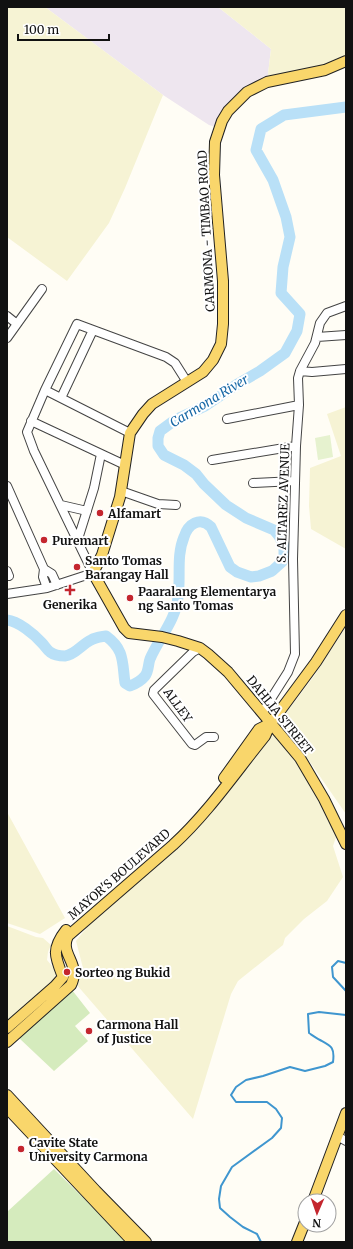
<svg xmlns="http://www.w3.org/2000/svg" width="353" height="1249" viewBox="0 0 353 1249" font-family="Merriweather,serif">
	<rect width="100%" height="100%" fill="#fffdf5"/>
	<!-- industrial -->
	<path fill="#eee6ef" d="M45 7H218L271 49 267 82 247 92 219 128 209 125 163 95Z"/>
	<!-- farmland -->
	<path fill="#f6f3d4" d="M7 7H45L163 95 125 188 109 223 67 281 7 237Z
		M218 7H346V61L267 82 271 49Z
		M346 407V549L311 529 309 506 310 468 341 456 327 414Z
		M346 627V814L285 726 283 717 314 676Z
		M277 727 320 795 337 834 333 846 343 877 327 901 304 919 285 938 283 945 238 981 231 994 193 1119 76 984 83 968 76 941 99 912 200 825Z
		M7 812 65 918 40 934 7 923Z
		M7 926 36 937 43 938 51 945 48 952 47 960 61 977 7 1027Z"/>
	<!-- green -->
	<path fill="#d5ebbd" d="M72 990 90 1013 75 1026 88 1041 54 1071 19 1038Z
		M54 1169 128 1242H7V1210L8 1211Z"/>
	<!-- pitch -->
	<path fill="#e6f2cf" d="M330 435 333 457 318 460 315 438Z"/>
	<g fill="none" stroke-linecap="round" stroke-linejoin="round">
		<!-- stream -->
		<path stroke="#3f96cf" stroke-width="2" d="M346 963 338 961 332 967 333 977 346 991
			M261 1242 257 1234 243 1227 230 1217 220 1208 219 1199 221 1186 232 1167 272 1138 281 1128 282 1118 276 1109 267 1102H236L231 1095 236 1087 246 1080 263 1076 290 1067 305 1071 325 1066 333 1062C335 1047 331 1046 320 1040 316 1038 312 1035 309 1033L308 1014 319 1012 346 1015"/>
		<!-- river -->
		<path stroke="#b9e0f7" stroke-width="11" d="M7 620C18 621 34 634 42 643 45 646 47 650 50 652 54 655 61 656 65 656 75 655 82 644 91 640 96 637 100 637 106 636 125 650 122 662 125 683L130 686C135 684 141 681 145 676 149 671 148 664 150 659 159 638 176 620 178 597 181 578 176 556 184 537 188 524 200 516 211 527L230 567 237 572 251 577 259 576 272 571 282 562 284 556V546L279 536 274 530 246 518 226 505 204 484 196 474 184 465 164 455 158 446V438L160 431 175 420 205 406 236 385 260 371 285 353 297 331 300 314 281 293 283 267 290 237 286 217 273 180 256 150 261 129 284 115 346 107"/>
		<!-- minor casing -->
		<g stroke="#444" stroke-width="10">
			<path id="minor" d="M7 316 17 324
				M317 337 346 335
				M7 338 42 289
				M300 371 312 372 346 369
				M45 390 130 433
				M61 398 93 330
				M227 419 299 405
				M31 421 125 465
				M212 460 296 446
				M253 483 295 481
				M7 486 44 569 52 574 57 585
				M121 491 158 504 176 505
				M61 505 87 511
				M78 539 94 488 101 454
				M44 569 43 577 47 588
				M7 571 9 576H7
				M7 594 47 588 93 573 34 451 27 432 45 390 77 324 166 357 175 363 187 382
				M200 648 193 652 154 690 153 694 192 744 195 745 206 737H214
				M262 713 288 672 295 654 293 559 296 446 299 405 298 378 300 371 315 343 320 323 327 313 346 306
				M337 1136 346 1141"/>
		</g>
		<!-- major casing -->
		<g stroke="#222" stroke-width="12">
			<path id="major" d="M346 61 325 70 267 82 247 92 228 111 222 121 215 142 214 175 223 281V324L221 344 213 360 203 372 152 404 143 414 130 433 120 497 102 555 93 573 124 628 129 633 162 637 178 641 200 648 208 654 228 672 300 758 324 799 346 844
				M224 778 259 729 271 723
				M7 1028 55 986 63 977C55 957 51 949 66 930
				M7 1042 71 985C73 981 74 976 74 972 73 959 61 950 68 936L173 845C208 813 235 773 265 736L271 723 316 662 346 615
				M7 1095 96 1191 146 1242
				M7 1108 133 1242
				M313 1201 346 1113
				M297 1242 305 1222"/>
		</g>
		<!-- minor -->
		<use href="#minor" stroke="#fff" stroke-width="8"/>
		<!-- major -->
		<use href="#major" stroke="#f9d66b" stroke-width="10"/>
	</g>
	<!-- markers -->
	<g fill="#c4262e" stroke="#fff" stroke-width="1.5">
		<circle cx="100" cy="513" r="4"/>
		<circle cx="44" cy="540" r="4"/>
		<circle cx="77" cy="567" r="4"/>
		<path d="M68 584h4v4h4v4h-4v4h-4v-4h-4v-4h4z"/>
		<circle cx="130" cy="598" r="4"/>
		<circle cx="67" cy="972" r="4"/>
		<circle cx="89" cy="1031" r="4"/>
		<circle cx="21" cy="1149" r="4"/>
	</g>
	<g text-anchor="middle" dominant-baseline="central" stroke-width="4" stroke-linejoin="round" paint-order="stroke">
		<!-- street labels -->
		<g font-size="12" fill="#111" stroke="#fff">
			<text transform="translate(206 231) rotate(-93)">CARMONA - TIMBAO ROAD</text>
			<text transform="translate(283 503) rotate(-88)">S. ALTAREZ AVENUE</text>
			<text transform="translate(178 705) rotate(54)">ALLEY</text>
			<text transform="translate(280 715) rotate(51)">DAHLIA STREET</text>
			<text transform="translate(119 874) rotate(-41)">MAYOR'S BOULEVARD</text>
		</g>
		<!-- poi labels -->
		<g font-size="12" font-weight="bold" fill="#111" stroke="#fff" text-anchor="start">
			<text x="108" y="513">Alfamart</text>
			<text x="52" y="540">Puremart</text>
			<text x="85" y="560">Santo Tomas<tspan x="85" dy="14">Barangay Hall</tspan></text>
			<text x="138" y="591">Paaralang Elementarya<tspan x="138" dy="14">ng Santo Tomas</tspan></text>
			<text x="70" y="604" text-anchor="middle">Generika</text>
			<text x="75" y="972">Sorteo ng Bukid</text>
			<text x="97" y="1024">Carmona Hall<tspan x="97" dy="14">of Justice</tspan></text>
			<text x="29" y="1142">Cavite State<tspan x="29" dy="14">University Carmona</tspan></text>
		</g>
		<!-- water labels -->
		<g font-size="13" font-style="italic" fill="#1768a6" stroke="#fff">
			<text transform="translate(209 401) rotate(-31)">Carmona River</text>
		</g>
	</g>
	<!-- border -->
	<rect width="353" height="1249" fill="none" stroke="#111111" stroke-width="16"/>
	<!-- north arrow -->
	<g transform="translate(317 1213) rotate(182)"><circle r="19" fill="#ffffff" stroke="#a0a0a0"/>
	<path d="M0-3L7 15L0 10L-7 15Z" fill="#c4262e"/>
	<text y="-6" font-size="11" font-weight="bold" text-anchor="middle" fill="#111111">N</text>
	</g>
	<!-- scale -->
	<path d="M18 34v6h91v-6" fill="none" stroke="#111111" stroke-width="2"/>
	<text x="24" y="34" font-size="12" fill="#111111" stroke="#ffffff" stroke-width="3" paint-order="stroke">100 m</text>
</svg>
